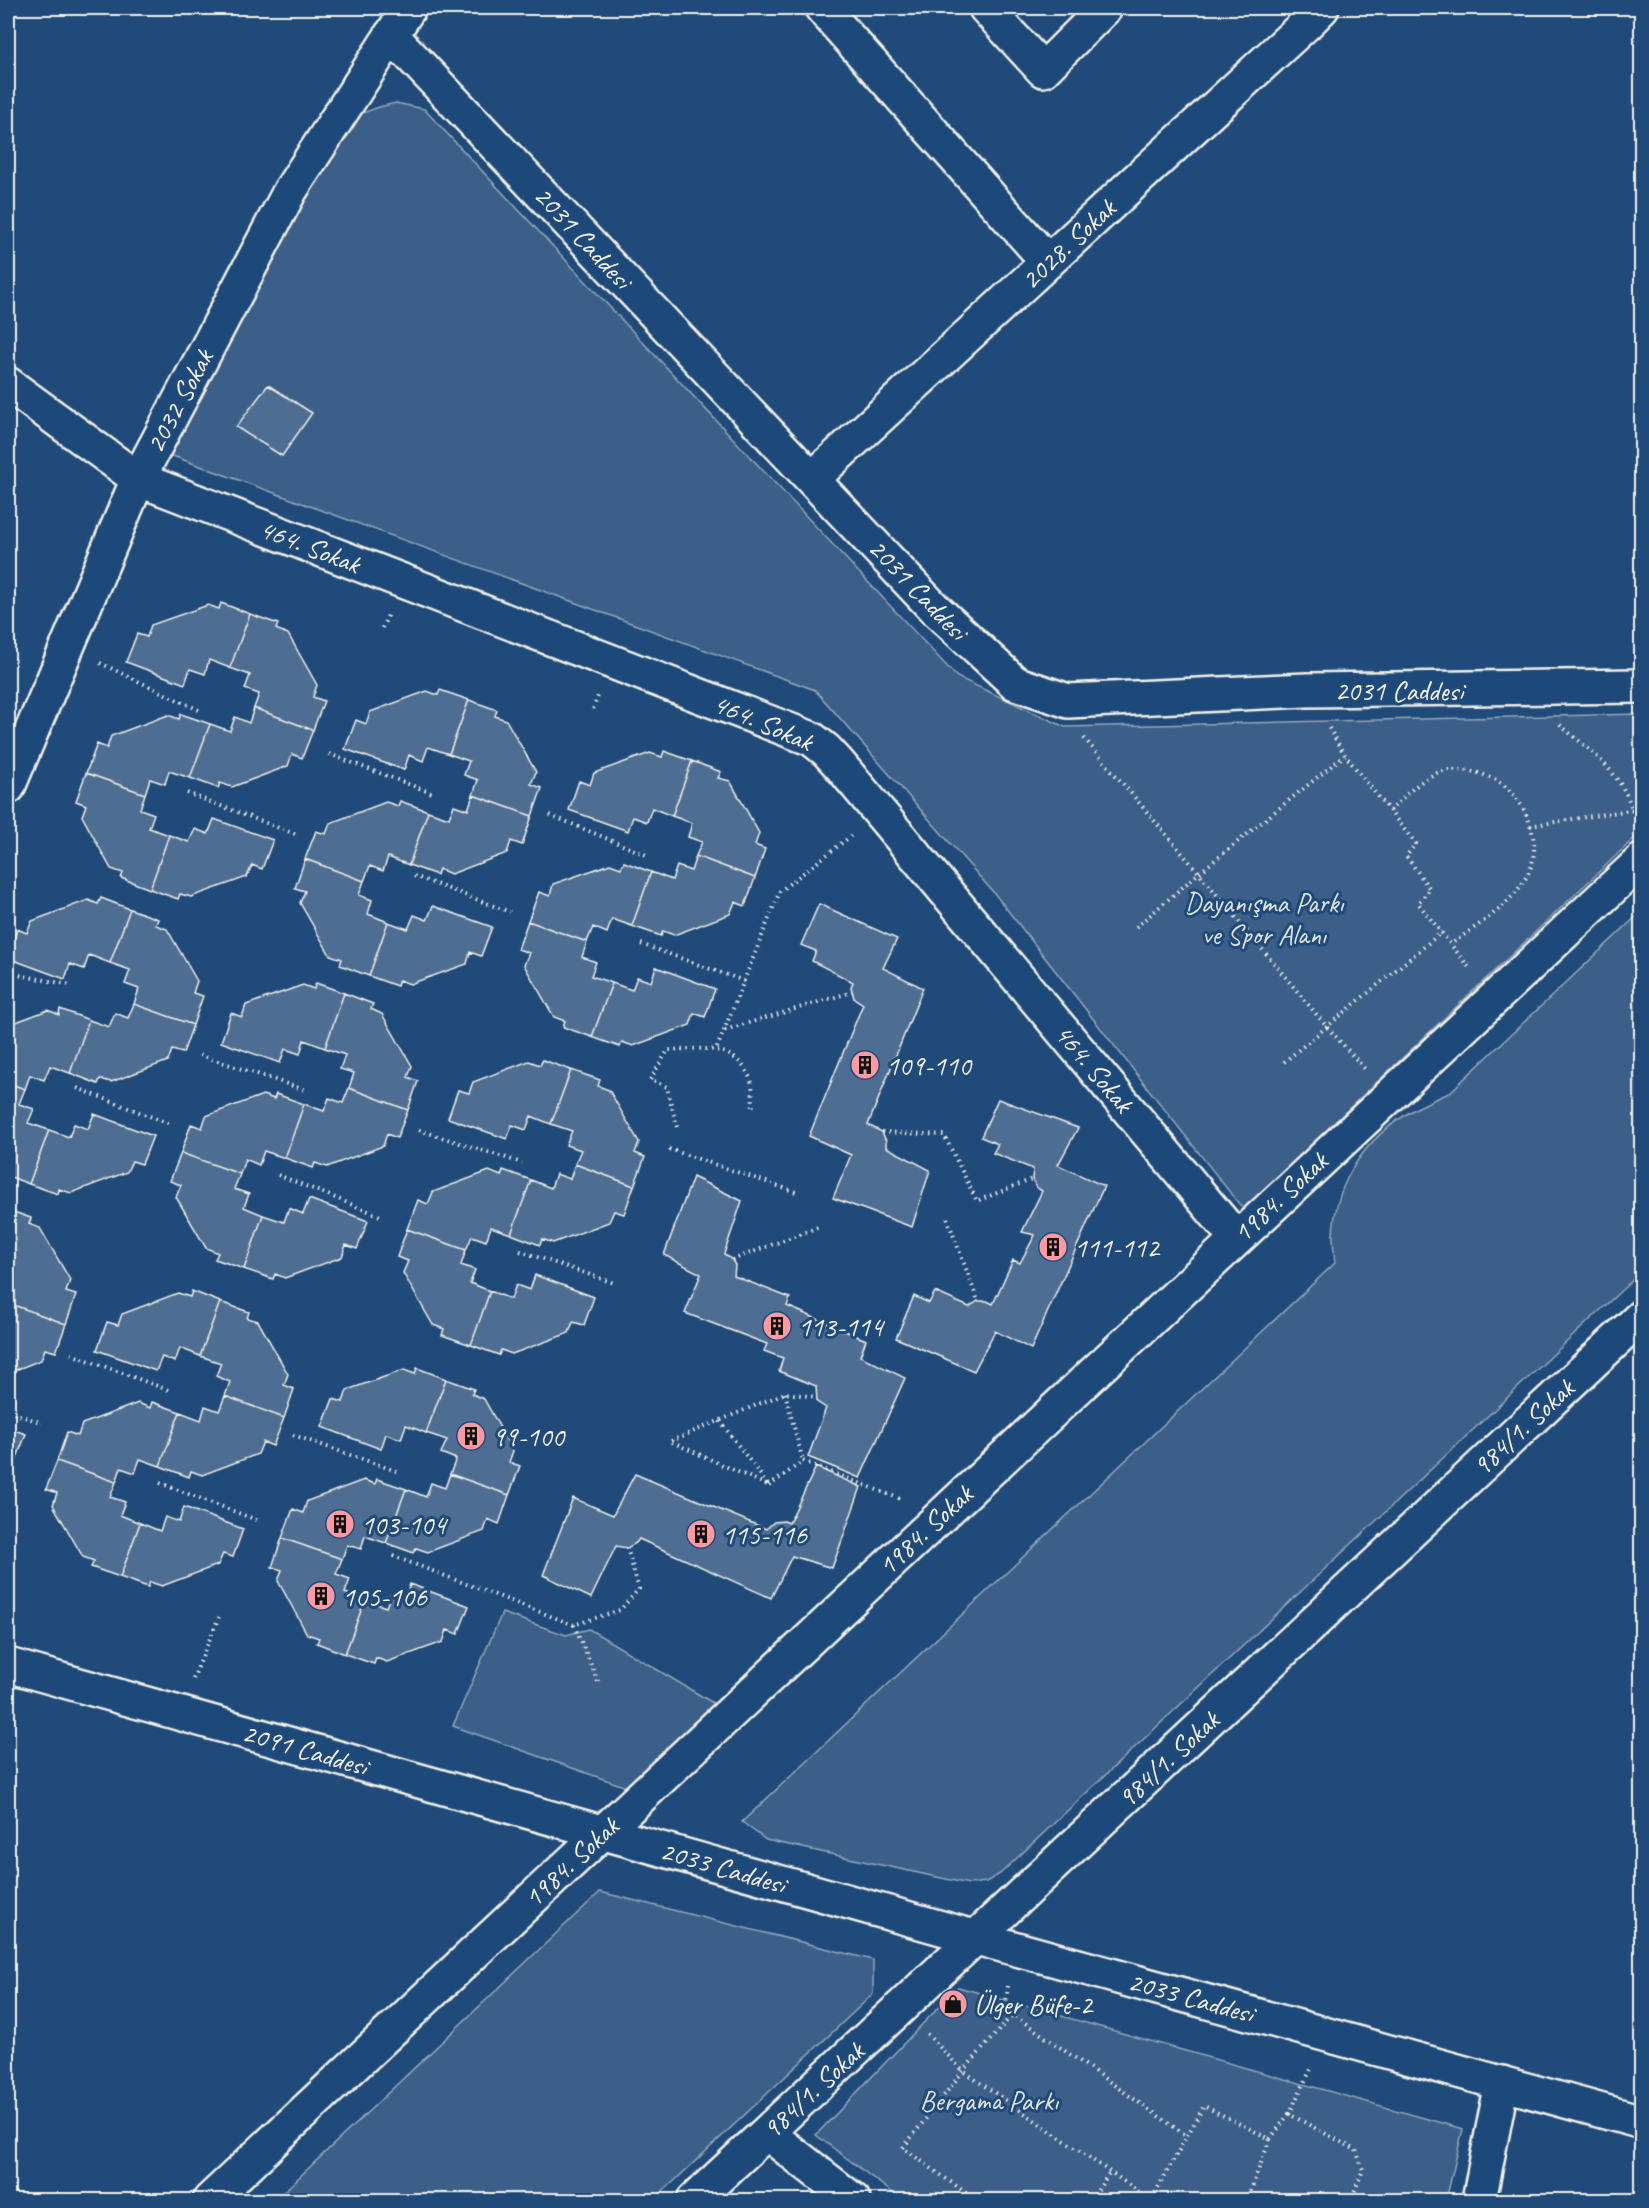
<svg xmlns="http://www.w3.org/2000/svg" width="1649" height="2208" viewBox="0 0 1649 2208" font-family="Caveat,sans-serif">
	<rect width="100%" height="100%" fill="#1f4a7a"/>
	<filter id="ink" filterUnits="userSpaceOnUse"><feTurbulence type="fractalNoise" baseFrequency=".0167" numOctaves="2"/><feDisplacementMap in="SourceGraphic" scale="12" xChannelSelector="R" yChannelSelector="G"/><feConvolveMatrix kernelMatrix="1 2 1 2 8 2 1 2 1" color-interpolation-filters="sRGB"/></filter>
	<g filter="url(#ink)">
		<!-- green -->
		<path fill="#3a5f88" stroke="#97a8b8" stroke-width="1.5" d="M396 103 424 109 957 677 1065 727 1641 714V832L1243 1209 994 893 815 690 170 455 261 265 360 114 379 107Z
			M1641 912V1272L1000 1874 986 1882 969 1884 766 1840 742 1822 1335 1263C1334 1254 1333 1244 1333 1235 1335 1179 1368 1136 1415 1109 1426 1103 1438 1098 1449 1093Z
			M502 1613 566 1635 589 1629 718 1706 629 1788 453 1726Z
			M600 1892 873 1960V1994L654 2200H275Z
			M958 1987 1463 2129 1446 2200H902L816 2135Z"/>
		<!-- building -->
		<path fill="#4d6e92" stroke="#f4f1e8" stroke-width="1.5" d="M268 385 312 413 282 456 236 427Z
			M221 603 250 614 230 668 209 660 205 674 190 669 185 684 126 662 137 634 147 637 151 625 208 605 219 609Z
			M250 614 278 624 276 629 288 634 317 685 313 697 324 701 313 730 254 708 259 694 245 689 250 675 230 668Z
			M440 690 469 700 449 754 428 747 423 761 409 755 404 770 345 749 356 720 366 724 370 712 427 691 438 695Z
			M469 700 497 710 495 716 506 720 536 772 531 784 542 788 532 816 473 795 478 780 464 775 469 761 449 754Z
			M254 708 313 730 302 758 292 754 288 766 232 787 220 783 218 788 190 778 210 724 230 731 235 717 249 723Z
			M181 714 210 724 190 778 169 771 165 784 150 779 145 794 86 773 97 744 107 748 111 736 168 715 179 719Z
			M664 751 692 761 672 816 652 808 647 822 633 817 628 831 569 810 579 781 590 785 594 773 650 753 662 757Z
			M692 761 721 772 718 778 730 781 759 833 755 845 765 849 755 878 696 856 702 842 688 837 692 823 672 816Z
			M86 773 145 794 140 809 154 814 149 828 169 835 150 889 121 878 123 873 111 869 82 816 86 805 76 801Z
			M473 795 532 816 522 845 511 841 507 853 451 874 439 869 437 875 409 865 428 811 449 818 454 805 468 810Z
			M400 801 428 811 409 865 388 857 383 871 370 866 364 881 305 859 316 831 326 834 330 823 386 802 398 806Z
			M214 819 273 840 262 869 252 865 247 877 191 897 180 894 178 899 150 889 169 835 189 842 195 829 208 834Z
			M696 856 755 878 745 906 735 902 730 914 674 935 663 931 661 936 632 926 651 872 672 880 677 866 691 871Z
			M305 859 364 881 359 895 372 900 368 914 388 922 369 976 340 965 342 959 330 955 300 903 305 891 295 888Z
			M624 862 651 872 632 926 612 919 607 933 593 927 587 942 528 921 539 892 550 896 553 884 610 864 621 868Z
			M101 898 130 909 110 963 89 955 84 969 70 964 65 979 8 958 17 929 27 933 32 921 88 900 98 904Z
			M819 904 897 939 883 968 923 988 868 1125 882 1132 886 1141V1147L930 1170 912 1227 833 1198 851 1155 809 1136 863 1004 854 998 851 987 853 982 812 961 816 951 801 945Z
			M433 906 492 927 481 956 470 952 467 964 410 984 399 980 397 986 369 976 388 922 408 929 414 915 427 920Z
			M130 909 158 919 156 925 167 929 197 981 193 993 203 996 193 1025 134 1004 139 989 125 984 130 970 110 963Z
			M528 921 587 942 582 957 596 962 591 976 612 983 592 1037 563 1027 565 1021 554 1017 524 965 529 953 518 949Z
			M656 967 715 989 705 1017 694 1013 690 1025 633 1046 622 1042 620 1047 592 1037 612 983 632 990 637 977 651 982Z
			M316 983 344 993 325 1048 304 1040 300 1054 285 1049 280 1063 221 1042 231 1013 242 1017 246 1005 303 985 314 989Z
			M344 993 373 1004 371 1009 382 1014 412 1066 408 1077 418 1081 408 1110 349 1088 354 1073 340 1069 345 1055 325 1048Z
			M134 1004 193 1025 183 1053 172 1050 168 1061 111 1082 100 1079 98 1084 70 1073 89 1020 109 1027 115 1013 128 1018Z
			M60 1009 89 1020 70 1073 50 1066 44 1080 30 1075 25 1089 8 1083V1025L48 1010 59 1015Z
			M543 1060 571 1070 551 1124 531 1116 526 1130 512 1125 507 1139 448 1118 458 1090 469 1093 473 1082 529 1061 540 1065Z
			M571 1070 600 1080 598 1086 609 1090 639 1142 635 1153 645 1157 634 1186 575 1164 581 1150 566 1145 572 1131 551 1124Z
			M8 1083 25 1089 19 1104 34 1109 28 1123 49 1130 29 1184 8 1176Z
			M349 1088 408 1110 397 1138 387 1134 383 1146 327 1167 315 1163 313 1168 285 1158 304 1104 324 1111 329 1098 343 1103Z
			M276 1094 304 1104 285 1158 264 1151 259 1165 245 1159 240 1174 181 1153 191 1124 202 1128 206 1116 263 1095 274 1099Z
			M998 1099 1078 1128 1058 1165 1104 1186 1031 1349 995 1331 974 1371 896 1338 914 1296 929 1303 935 1292 969 1307 978 1301H987L993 1304 1013 1260 1020 1263 1035 1235 1022 1232 1042 1191 1037 1188 1032 1179 1033 1169 993 1153 998 1144 981 1137Z
			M94 1114 153 1136 142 1164 132 1161 127 1172 71 1193 59 1189 58 1194 29 1184 49 1130 69 1137 74 1124 88 1129Z
			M181 1153 240 1174 234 1189 249 1194 244 1207 263 1215 244 1269 215 1259 218 1253 206 1248 176 1197 181 1185 170 1181Z
			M575 1164 634 1186 624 1214 614 1211 609 1222 553 1243 542 1239 540 1245 511 1234 531 1180 551 1188 556 1174 570 1179Z
			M503 1170 531 1180 511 1234 491 1227 486 1241 472 1236 466 1250 407 1229 418 1200 428 1204 433 1192 489 1171 501 1176Z
			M693 1177 742 1201 724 1254 732 1260 735 1265 734 1276 790 1298 787 1306 866 1340 860 1356 905 1378 860 1478 808 1457 826 1408 817 1402 816 1386 779 1371 783 1358 764 1351 767 1344 685 1313 701 1274 664 1255Z
			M309 1199 368 1221 357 1249 346 1245 342 1257 285 1278 275 1274 273 1279 244 1269 263 1215 284 1222 289 1208 303 1214Z
			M8 1210 31 1218 29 1224 40 1228 70 1280 66 1292 76 1295 66 1324 8 1303 12 1288 8 1286Z
			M407 1229 466 1250 461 1265 475 1270 470 1283 490 1291 471 1345 442 1335 444 1329 433 1325 403 1273 408 1261 397 1257Z
			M535 1275 594 1297 584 1325 573 1322 569 1333 512 1354 501 1350 499 1355 471 1345 490 1291 511 1299 516 1285 530 1290Z
			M192 1291 220 1302 200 1356 180 1348 175 1362 162 1357 156 1371 97 1350 107 1322 118 1325 122 1314 178 1293 190 1297Z
			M220 1302 249 1312 247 1318 258 1321 288 1374 284 1385 294 1389 284 1418 225 1396 230 1382 216 1376 221 1363 200 1356Z
			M8 1303 66 1324 56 1352 45 1349 41 1360 8 1373Z
			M417 1368 446 1379 426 1433 406 1425 401 1439 386 1434 381 1449 322 1427 333 1399 343 1402 347 1390 404 1370 415 1374Z
			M446 1379 474 1389 472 1394 484 1399 513 1451 509 1462 520 1466 509 1495 450 1474 456 1459 441 1453 447 1440 426 1433Z
			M225 1396 284 1418 273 1446 263 1442 258 1454 202 1475 191 1471 189 1477 160 1466 180 1412 201 1420 205 1406 219 1411Z
			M152 1402 180 1412 160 1466 140 1459 135 1473 121 1468 116 1482 57 1461 67 1432 78 1436 82 1424 138 1403 150 1408Z
			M8 1428 26 1434 15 1463 8 1460Z
			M57 1461 116 1482 110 1497 125 1502 120 1515 140 1523 120 1577 91 1567 94 1561 83 1557 53 1505 57 1493 46 1489Z
			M816 1467 861 1487 832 1568 792 1556 771 1598 639 1539 636 1543 627 1548 616 1546 591 1598 543 1575 573 1498 613 1515 635 1474 766 1529 774 1522 784 1521 789 1523Z
			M450 1474 509 1495 499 1524 488 1519 484 1531 428 1552 416 1548 414 1553 386 1543 406 1489 426 1497 431 1483 445 1488Z
			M377 1479 406 1489 386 1543 365 1536 361 1549 347 1545 342 1559 282 1538 293 1509 303 1513 307 1501 364 1480 375 1484Z
			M184 1507 243 1529 233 1557 223 1554 218 1565 162 1586 150 1582 148 1587 120 1577 140 1523 160 1531 165 1517 179 1522Z
			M282 1538 342 1559 336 1574 350 1579 345 1593 365 1600 345 1654 317 1643 319 1638 307 1634 278 1581 282 1570 272 1567Z
			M410 1584 469 1606 458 1634 447 1630 443 1642 387 1662 376 1658 374 1664 345 1654 365 1600 386 1607 391 1594 405 1599Z"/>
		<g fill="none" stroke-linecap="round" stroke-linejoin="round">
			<!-- minor casing -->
			<g stroke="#f4f1e8" stroke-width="38">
				<path id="minor" d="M822 8 1048 262
					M986 8 1043 70 1105 8
					M391 35 933 607 1015 683 1068 701 1307 690 1642 686
					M8 384 138 479 812 739 826 750 839 764 1236 1238
					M812 479 1307 23 1322 8
					M8 787 138 479 290 191 409 8
					M8 1665 977 1938 1642 2122
					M767 2133 853 2200
					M210 2200 1642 860
					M694 2200 1642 1316
					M1479 2200 1502 2083"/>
			</g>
			<!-- path -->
			<path stroke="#f4f1e8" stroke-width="4" stroke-dasharray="1.5 4.5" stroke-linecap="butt" d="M382 628 388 615
				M100 663 201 711
				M593 709 598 696
				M1560 725C1593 753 1629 777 1635 824
				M1329 728 1345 755 1416 844 1406 856 1430 889 1418 903 1471 970
				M1084 738 1199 873 1326 1026 1365 1069
				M329 754 432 793
				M187 793 295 834
				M1390 811C1405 796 1426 772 1449 770 1464 769 1485 773 1498 781 1526 799 1544 843 1528 874 1511 906 1479 924 1451 944
				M550 815 649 856
				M1530 826 1642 808
				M414 876 510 912
				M1136 927 1199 873 1345 755
				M641 944 744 981
				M8 973 71 985
				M725 1030 852 992
				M717 1048 780 891 851 836
				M200 1055 305 1090
				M1284 1062 1442 932
				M77 1088 170 1124
				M677 1127 667 1087 650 1080 668 1050C700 1049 734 1042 750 1078 754 1086 752 1101 753 1111
				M419 1130 522 1163
				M882 1132 944 1135 977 1201 1032 1179
				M669 1149 799 1193
				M278 1175 383 1217
				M947 1218 978 1301
				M520 1251 614 1283
				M732 1260 818 1227
				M71 1354 171 1391
				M785 1393 803 1461
				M8 1411 42 1423
				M720 1421 768 1485
				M293 1435 399 1472
				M671 1441 785 1393 816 1397
				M672 1442 769 1486
				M803 1461 903 1500
				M160 1483 259 1521
				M769 1486 803 1461
				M393 1556 574 1625 620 1610 639 1589 627 1548
				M574 1625 599 1684
				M193 1679 219 1617
				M1008 1986 1005 2009 1187 2136
				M927 2034 963 2071 1151 2200 1204 2106 1270 2139 1247 2200
				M1289 2114 1311 2069
				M1270 2139 1289 2114 1356 2150 1363 2170 1351 2200
				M976 2200 903 2148 963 2071 1013 2014
				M1091 2200 1110 2172"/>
			<!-- minor -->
			<use href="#minor" stroke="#1f4a7a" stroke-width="33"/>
		</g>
	</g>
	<!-- icons -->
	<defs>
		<g id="building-disc" transform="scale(1.5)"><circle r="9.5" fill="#ff9aa2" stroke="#1f4a7a"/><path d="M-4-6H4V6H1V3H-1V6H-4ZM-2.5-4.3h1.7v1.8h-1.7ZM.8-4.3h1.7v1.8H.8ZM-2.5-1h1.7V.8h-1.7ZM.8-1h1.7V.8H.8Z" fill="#111"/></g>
		<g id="shop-disc" transform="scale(1.5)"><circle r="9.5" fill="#ff9aa2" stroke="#1f4a7a"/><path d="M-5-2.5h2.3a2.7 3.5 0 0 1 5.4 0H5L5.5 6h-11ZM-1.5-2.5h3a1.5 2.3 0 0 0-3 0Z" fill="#111"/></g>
	</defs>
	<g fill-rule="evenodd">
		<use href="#building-disc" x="865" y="1065"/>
		<use href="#building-disc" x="1053" y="1247"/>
		<use href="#building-disc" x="777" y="1326"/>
		<use href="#building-disc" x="471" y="1436"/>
		<use href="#building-disc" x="340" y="1524"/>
		<use href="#building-disc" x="701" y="1534"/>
		<use href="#building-disc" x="321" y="1596"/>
		<use href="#shop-disc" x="953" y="2004"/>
	</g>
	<g text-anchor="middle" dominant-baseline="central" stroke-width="6" stroke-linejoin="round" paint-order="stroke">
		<!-- street labels -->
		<g font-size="28" fill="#f4f1e8" stroke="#1f4a7a">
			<text transform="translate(583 237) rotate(47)">2031 Caddesi</text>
			<text transform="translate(1068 244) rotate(-43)">2028. Sokak</text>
			<text transform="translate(179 401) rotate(-62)">2032 Sokak</text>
			<text transform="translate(310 546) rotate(21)">464. Sokak</text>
			<text transform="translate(918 589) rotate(46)">2031 Caddesi</text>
			<text x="1399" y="690">2031 Caddesi</text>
			<text transform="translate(763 722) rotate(23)">464. Sokak</text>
			<text transform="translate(1094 1068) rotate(50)">464. Sokak</text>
			<text transform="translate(1280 1197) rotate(-43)">1984. Sokak</text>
			<text transform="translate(1523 1427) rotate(-43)">984/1. Sokak</text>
			<text transform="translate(925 1530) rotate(-43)">1984. Sokak</text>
			<text transform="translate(305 1749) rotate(16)">2091 Caddesi</text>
			<text transform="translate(1168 1759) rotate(-43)">984/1. Sokak</text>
			<text transform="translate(571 1862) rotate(-43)">1984. Sokak</text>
			<text transform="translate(723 1867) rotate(16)">2033 Caddesi</text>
			<text transform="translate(1191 1997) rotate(15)">2033 Caddesi</text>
			<text transform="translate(813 2090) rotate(-43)">984/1. Sokak</text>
		</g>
		<!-- park labels -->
		<g font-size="28" fill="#e1e2de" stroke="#1f4a7a">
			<text x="1264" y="902">Dayanışma Parkı<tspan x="1264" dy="32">ve Spor Alanı</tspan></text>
			<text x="989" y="2100">Bergama Parkı</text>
		</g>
		<!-- poi labels -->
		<g font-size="28" fill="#f4f1e8" stroke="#1f4a7a" text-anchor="start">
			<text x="886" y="1065">109-110</text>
			<text x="1074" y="1247">111-112</text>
			<text x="798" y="1326">113-114</text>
			<text x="492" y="1436">99-100</text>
			<text x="361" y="1524">103-104</text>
			<text x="722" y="1534">115-116</text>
			<text x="342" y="1596">105-106</text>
			<text x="974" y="2004">Ülger Büfe-2</text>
		</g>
	</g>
	<!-- margin -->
	<rect width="1649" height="2208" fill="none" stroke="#1f4a7a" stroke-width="30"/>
	<rect x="15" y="15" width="1619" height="2178" fill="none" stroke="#f4f1e8" stroke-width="2" filter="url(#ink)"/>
</svg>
